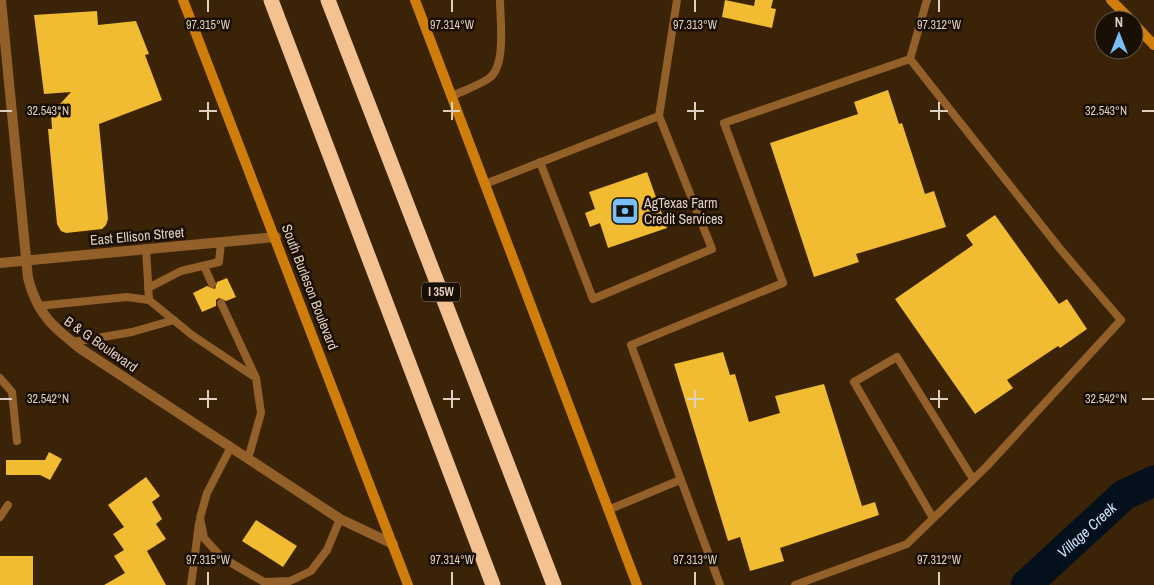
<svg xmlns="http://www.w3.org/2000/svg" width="1154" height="585" viewBox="0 0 1154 585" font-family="'Archivo Narrow',sans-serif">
	<rect width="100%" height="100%" fill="#3b2307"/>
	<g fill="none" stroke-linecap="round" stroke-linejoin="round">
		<!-- river -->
		<path stroke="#04101b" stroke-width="31" id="s1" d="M1026 585 1124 495 1154 481"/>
	</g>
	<!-- building -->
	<path fill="#f1bb32" d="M725 0 754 6 755 0H773L771 8 776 9 772 28 722 17Z
		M97 11 98 25 136 21 149 54 145 55 162 100 99 124 108 219 106 225 102 229 66 233 61 231 57 224 48 129H52L51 114 71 92 44 94 34 15Z
		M888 90 899 124 902 123 925 194 934 191 946 227 856 254 859 262 814 277 770 143 858 114 854 102Z
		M647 172 667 228 608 248 600 223 590 227 585 213 595 209 589 192Z
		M995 215 1059 304 1067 299 1087 329 1060 348 1058 346 1007 380 1013 388 975 414 895 299 973 245 966 235Z
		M227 278 236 297 226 301 219 298 216 300V306L202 312 193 293 207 286 215 289 217 282Z
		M723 352 730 375 735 374 749 422 780 413 775 396 824 384 862 506 875 502 879 515 780 548 784 561 750 571 740 537 728 541 674 364Z
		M49 452 62 459 50 480 40 475H6V460H45Z
		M146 477 160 496 152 502 162 519 156 524 166 539 147 551 166 585H104L125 573 114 556 124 550 113 534 124 527 108 505Z
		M256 520 297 546 283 567 242 541Z
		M0 556H33V585H0Z"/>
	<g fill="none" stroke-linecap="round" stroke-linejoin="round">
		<!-- lane -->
		<path stroke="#936029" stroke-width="8" d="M452 96C463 91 477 86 488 79 507 67 500 20 500 0
			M659 116 677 0
			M485 184 659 116 712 249 593 299 540 162
			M146 248 149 300 192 335 256 378 261 413 248 459
			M204 266 212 284
			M148 288 181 271 219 262 221 242
			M221 303 256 378
			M38 306 127 297 149 300
			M73 342 132 332 174 320
			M0 378 12 392 17 441
			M231 447 207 493 200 518 204 538 221 557 264 582 290 581 311 571 327 550 340 519
			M608 510 680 480
			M0 517 8 505
			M933 518 854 382 897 357 973 479
			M191 585 199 523
			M720 585 631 345 783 283 724 123 910 59
			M795 585 907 544 987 466 1121 320 1061 250 910 59 927 0"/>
		<!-- street -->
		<path stroke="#936029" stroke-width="10" d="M1 0 28 278C37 314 53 327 81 349L340 519 393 544
			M0 263 276 237"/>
		<!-- secondary -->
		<path stroke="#cf7e0c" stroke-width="10" d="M183 0 408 585
			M415 0 637 585
			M1111 0 1131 20
			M1134 24 1154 45"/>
		<!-- highway -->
		<path stroke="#f4c291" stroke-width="15" d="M271 0 493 585
			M328 0 554 585"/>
	</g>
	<!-- ticks -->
	<path fill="none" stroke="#dfcfc0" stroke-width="2" d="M208 0V12M452 0V12M695 0V12M939 0V12M208 102V120M452 102V120M695 102V120M939 102V120M0 111H12M199 111H217M443 111H460M687 111H704M930 111H948M1142 111H1154M208 390V408M452 390V408M695 390V408M939 390V408M0 399H12M199 399H217M443 399H460M687 399H704M930 399H948M1142 399H1154M208 572V585M452 572V585M695 572V585M939 572V585"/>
	<!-- icons -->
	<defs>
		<g id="bank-square" transform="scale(1.4375)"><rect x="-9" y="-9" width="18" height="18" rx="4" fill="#7abef8" stroke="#1a0f05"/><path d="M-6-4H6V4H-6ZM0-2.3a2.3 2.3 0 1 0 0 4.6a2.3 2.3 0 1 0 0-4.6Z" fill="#111"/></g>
	</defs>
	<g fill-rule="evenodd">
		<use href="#bank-square" x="625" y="211"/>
	</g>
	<g text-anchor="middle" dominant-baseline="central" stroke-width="5" stroke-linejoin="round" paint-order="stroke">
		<!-- shield labels -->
		<rect fill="#1a0f05" stroke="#a49588" stroke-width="1" x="422" y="282.5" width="38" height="19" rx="4"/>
		<g font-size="12" font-weight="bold" fill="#dfcfc0">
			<text x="441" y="292">I 35W</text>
		</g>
		<!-- poi labels -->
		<g font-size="14" fill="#dfcfc0" stroke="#1a0f05" text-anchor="start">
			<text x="644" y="203">AgTexas Farm<tspan x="644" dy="16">Credit Services</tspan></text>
		</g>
		<!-- street labels -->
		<g font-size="14" fill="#dfcfc0" stroke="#1a0f05">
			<text transform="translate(137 236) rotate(-5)">East Ellison Street</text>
			<text transform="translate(310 287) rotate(69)">South Burleson Boulevard</text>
			<text transform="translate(101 344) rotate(35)">B &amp; G Boulevard</text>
		</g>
		<!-- water labels -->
		<g font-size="15" font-style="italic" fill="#cee4f9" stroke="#1a0f05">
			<text stroke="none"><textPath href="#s1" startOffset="82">Village Creek</textPath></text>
		</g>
	</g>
	<g font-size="12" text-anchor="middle" fill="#dfcfc0" stroke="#1a0f05" stroke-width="5" stroke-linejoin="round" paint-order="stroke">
		<text x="208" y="29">97.315°W</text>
		<text x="452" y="29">97.314°W</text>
		<text x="695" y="29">97.313°W</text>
		<text x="939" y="29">97.312°W</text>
		<text x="48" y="115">32.543°N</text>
		<text x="1106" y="115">32.543°N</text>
		<text x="48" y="403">32.542°N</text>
		<text x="1106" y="403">32.542°N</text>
		<text x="208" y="564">97.315°W</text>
		<text x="452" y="564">97.314°W</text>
		<text x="695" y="564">97.313°W</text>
		<text x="939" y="564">97.312°W</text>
	</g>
	<!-- north arrow -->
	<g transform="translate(1119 35)"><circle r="24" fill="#1a0f05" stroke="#695c50"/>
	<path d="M0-4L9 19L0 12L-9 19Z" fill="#7abef8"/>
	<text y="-8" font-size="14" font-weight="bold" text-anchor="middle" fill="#dfcfc0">N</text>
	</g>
</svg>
